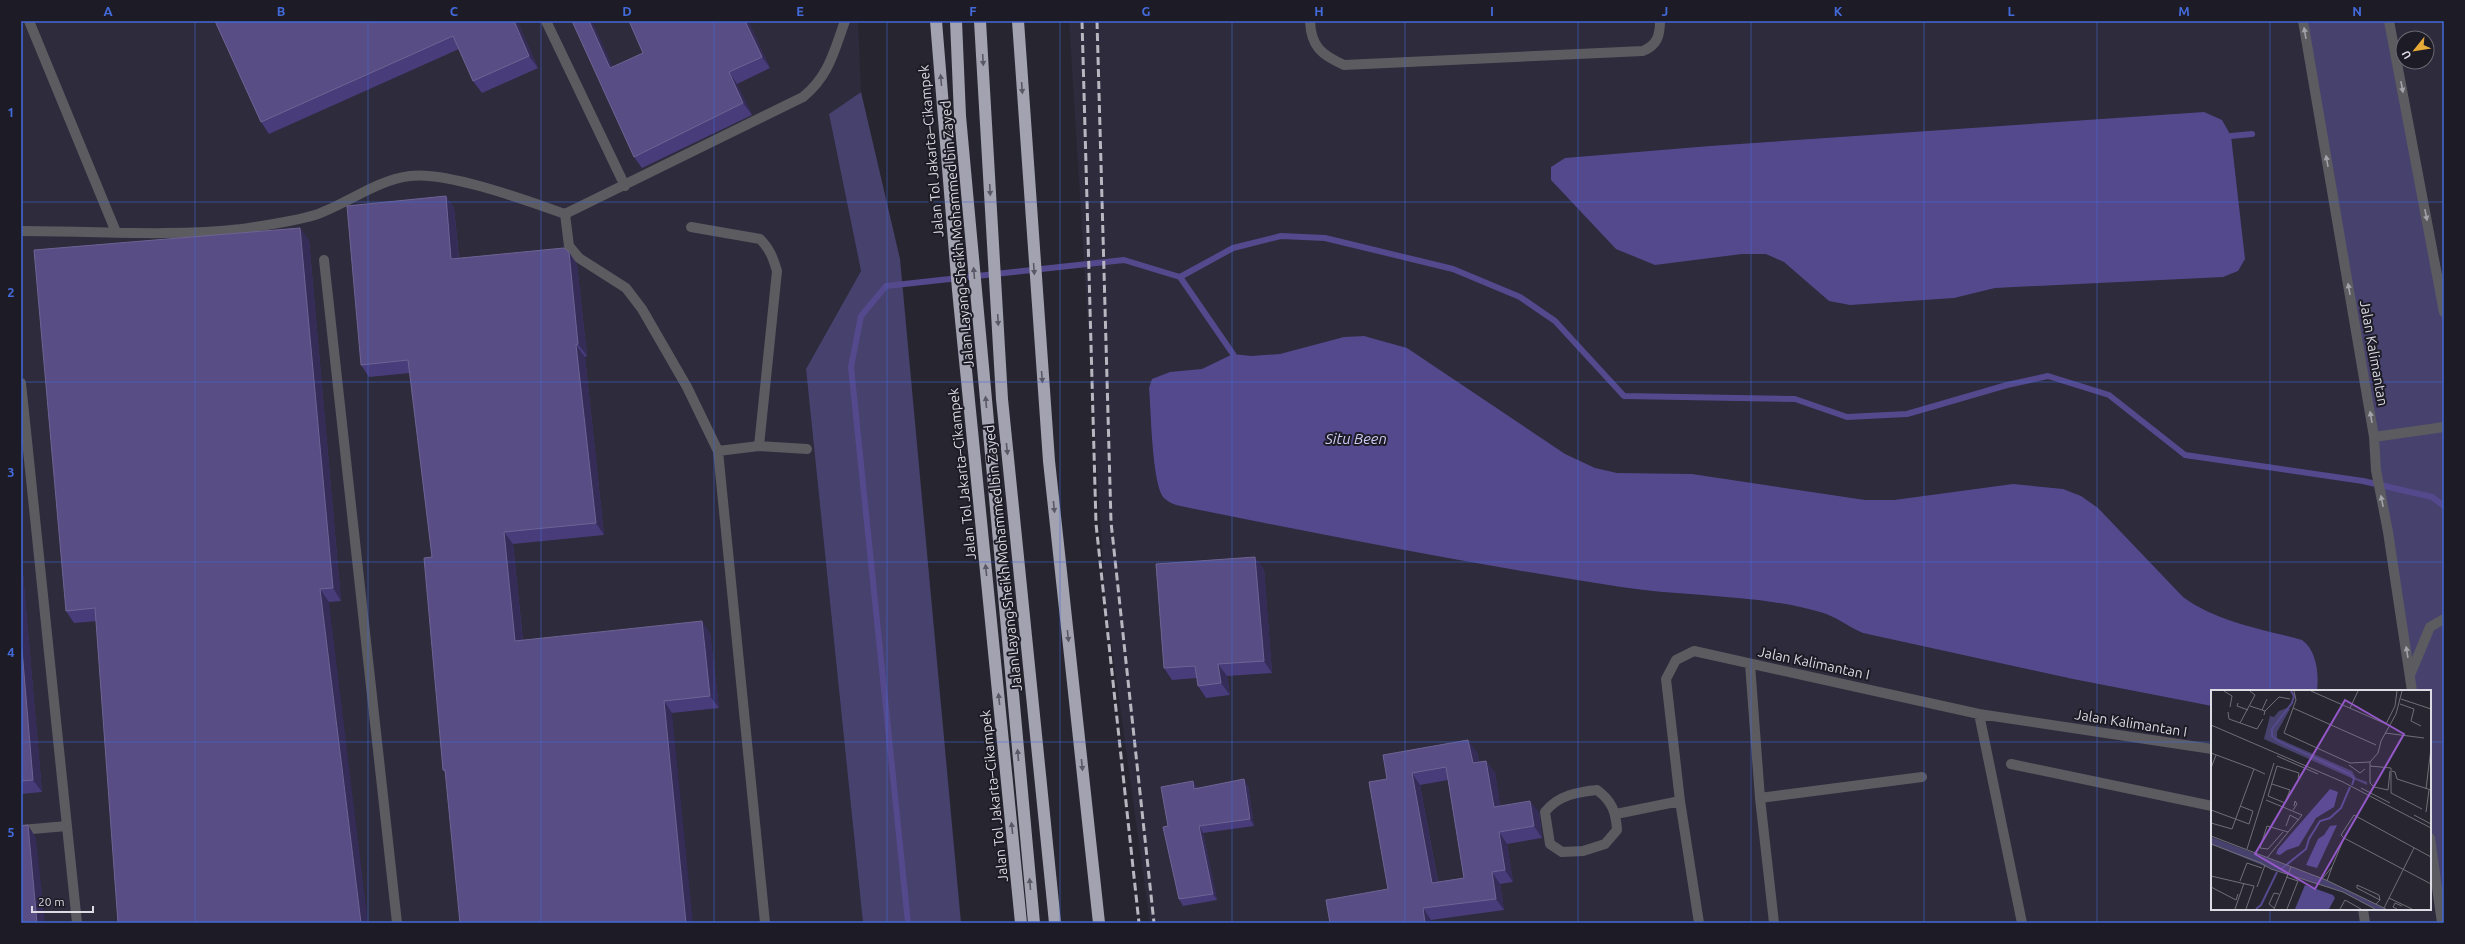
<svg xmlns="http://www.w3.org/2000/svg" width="2465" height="944" viewBox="0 0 2465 944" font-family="Ubuntu,sans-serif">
	<rect width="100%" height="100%" fill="#272630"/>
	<!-- built -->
	<path fill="#2d2b3c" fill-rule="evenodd" d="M21 21H858L861 92 829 114 861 271 806 369 863 923H21Z
		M1069 21H2444V923H1150L1105 598ZM2403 38H2427V62H2403ZM2212 691H2430V909H2212Z"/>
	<!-- green -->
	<path fill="#47416d" d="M2303 21H2389L2444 312V913L2430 829V691H2412Z
		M861 92 900 259 961 923H863L806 369 861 271 829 114Z"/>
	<!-- water -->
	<path fill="#54498d" d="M2204 112 2222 120 2231 136 2245 259 2238 271 2223 277 1995 288 1954 298 1850 305 1829 301 1784 262 1766 254H1742L1655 265 1616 249 1551 180V167L1565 158 1710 146Z
		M1364 336 1407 348 1565 454 1595 468 1617 473 1692 474 1865 500H1894L2013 484 2063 489 2081 496 2098 508 2183 597C2217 622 2262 629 2302 640 2317 651 2319 674 2317 691H2212V706L2073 679 1863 633C1848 627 1836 616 1820 612 1758 594 1685 597 1621 587 1477 565 1333 537 1190 508 1181 506 1171 505 1164 498 1152 485 1151 408 1149 388L1152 379 1170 372 1202 369 1233 354 1251 356 1280 354 1344 337Z"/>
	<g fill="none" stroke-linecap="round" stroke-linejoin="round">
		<!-- stream -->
		<path stroke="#54498d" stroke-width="6" d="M2231 136 2252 134
			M1180 277 1233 354
			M908 923 851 367 861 316 886 286 1124 260 1180 277 1233 248 1281 236 1325 238 1453 269 1520 297 1555 321 1624 396 1795 399 1847 417 1907 414 2007 385 2048 376 2109 395 2185 455 2363 481 2432 497 2444 506"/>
		<!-- minor -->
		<path stroke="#5b5b60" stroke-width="10" d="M29 21 116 232
			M546 21 625 186
			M1310 21C1311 47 1322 55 1344 65L1643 51C1657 45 1660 36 1660 21
			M2303 21 2374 437 2376 470 2388 532 2412 691
			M2389 21 2444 312
			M565 214 569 246 579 258 626 288 642 309 687 387 718 451 765 923
			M691 227 760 239C770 249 773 258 777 271L759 446
			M21 231C93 231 170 237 241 229 266 225 292 222 315 215 347 204 376 180 410 176 447 171 528 201 565 214L803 97C829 76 834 51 845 21
			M324 260 397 923
			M21 383 77 923
			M2374 437 2444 427
			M718 451 759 446 807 449
			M1750 664 1760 798 1922 777
			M2410 675 2430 627 2444 619
			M1979 714 2022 923
			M2011 764 2212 806
			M1597 790C1612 801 1616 812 1617 830L1605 844 1583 851 1562 852 1550 844 1545 812C1558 795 1578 792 1597 790Z
			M1760 798 1774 923
			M1616 814 1680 801
			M21 830 67 826
			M2430 838 2442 923
			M2363 909 2365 923
			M1699 923 1680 801 1666 679 1676 660 1694 651 1979 714 2212 749"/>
		<!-- highway -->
		<path stroke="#a3a2b0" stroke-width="12" d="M936 21 958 290 1021 923
			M956 21 960 116 1034 923
			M980 21 1002 399 1055 923
			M1018 21 1049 461 1099 923"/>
		<!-- rail -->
		<path stroke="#b8b7c0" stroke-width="3" stroke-dasharray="8 4" stroke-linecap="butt" d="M1082 21 1096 524 1139 923
			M1097 21 1111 522 1154 923"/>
	</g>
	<!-- wall -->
	<path fill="#493c7a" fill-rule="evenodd" d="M215 21H517L538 68 482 93 473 81 459 49 269 134 261 122Z
		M748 21 770 68 737 84 752 115 642 168 634 157 613 67Z
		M446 196 454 208 459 258 569 252 577 265 587 356 585 357 604 535 513 544 523 641 710 633 719 708 672 713 446 773 443 770 432 557 410 373 369 377 361 365Z
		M309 240 341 601 74 623 66 611Z
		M21 551 42 792 21 794Z
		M1264 569 1272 673 1227 676 1230 695 1206 698 1198 686 1197 678 1172 680 1164 668Z
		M1477 752 1479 763 1486 761 1495 773 1500 806 1539 812 1542 838 1507 844 1513 882 1500 884 1504 910 1431 920 1388 889 1387 779ZM1448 780 1464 878 1438 882 1420 785Z
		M1248 786 1254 826 1203 833 1217 900 1183 906 1179 899 1168 826 1197 787 1198 788Z"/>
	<!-- shaded-wall -->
	<path fill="#352c58" d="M514 21H517L538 68 529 56Z
		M589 21H592L619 80 610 68Z
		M745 21H748L770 68 762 57Z
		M729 72 737 84 752 115 743 103Z
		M446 196 454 208 460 271 451 259Z
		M300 228 309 240 341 601 333 588Z
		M569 252 577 265 587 356 578 344Z
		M576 345 585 357 604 535 596 523Z
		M504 532 513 544 524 653 515 641Z
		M21 551 42 792 33 780 21 638Z
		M1255 557 1264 569 1272 673 1264 661Z
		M320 589 329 602 368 923H361Z
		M702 621 710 633 719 708 710 696Z
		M1218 664 1227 676 1230 695 1221 683Z
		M664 701 672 713 693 923H686Z
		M1468 740 1477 752 1481 775 1473 763Z
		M1486 761 1495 773 1502 818 1494 807Z
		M1412 773 1420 785 1440 895 1432 883Z
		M1244 779 1248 786 1254 826 1250 819Z
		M1193 781 1197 787 1199 795 1194 789Z
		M1530 801 1539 812 1542 838 1534 826Z
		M28 825 36 838 45 923H37Z
		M1199 826 1203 833 1217 900 1213 894Z
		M1499 832 1507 844 1513 882 1505 870Z
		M1492 872 1500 884 1504 910 1496 899Z
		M1423 908 1431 920 1432 923H1425Z"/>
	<!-- building -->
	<path fill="#594d85" stroke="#6e6494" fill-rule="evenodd" d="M215 21H514L529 56 473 81 453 36 261 122Z
		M572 21H589L610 68 643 53 629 21H745L762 57 729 72 743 103 634 157Z
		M446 196 451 259 564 248 569 252 578 344 576 345 596 523 504 532 515 641 702 621 710 696 664 701 686 923H460L445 770H443L424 558 432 557 408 360 361 365 347 206Z
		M300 228 333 588 320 589 361 923H118L95 608 66 611 34 250Z
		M1255 557 1264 661 1218 664 1221 683 1198 686 1195 666 1164 668 1156 564Z
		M21 638 33 780 21 781Z
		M1468 740 1473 763 1486 761 1494 807 1530 801 1534 826 1499 832 1505 870 1492 872 1496 899 1423 908 1425 923H1330L1326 900 1388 889 1369 782 1387 779 1383 755ZM1446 767 1464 878 1432 883 1412 773Z
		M1244 779 1250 819 1199 826 1213 894 1179 899 1163 827 1168 826 1161 787 1193 781 1194 789Z
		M28 825 37 923H21V826Z"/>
	<!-- one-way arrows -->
	<defs><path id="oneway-solid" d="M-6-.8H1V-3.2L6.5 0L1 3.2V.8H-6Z"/></defs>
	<g fill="#a2a2a9">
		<use href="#oneway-solid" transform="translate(2305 33) rotate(-100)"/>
		<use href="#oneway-solid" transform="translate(2402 87) rotate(79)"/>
		<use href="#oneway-solid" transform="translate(2327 161) rotate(-100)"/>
		<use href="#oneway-solid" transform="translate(2426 215) rotate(79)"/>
		<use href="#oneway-solid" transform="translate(2349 289) rotate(-100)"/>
		<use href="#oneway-solid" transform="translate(2371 417) rotate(-100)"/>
		<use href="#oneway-solid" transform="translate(2382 501) rotate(-101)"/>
		<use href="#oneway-solid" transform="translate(2407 652) rotate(-99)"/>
	</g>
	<g fill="#595864">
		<use href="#oneway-solid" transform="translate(983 60) rotate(87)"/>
		<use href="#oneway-solid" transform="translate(941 80) rotate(-95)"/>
		<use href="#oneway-solid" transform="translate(1022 88) rotate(86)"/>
		<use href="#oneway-solid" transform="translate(990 190) rotate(87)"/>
		<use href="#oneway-solid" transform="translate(1034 269) rotate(86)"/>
		<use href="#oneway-solid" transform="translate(974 273) rotate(-95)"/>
		<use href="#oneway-solid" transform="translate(998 320) rotate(87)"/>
		<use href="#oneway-solid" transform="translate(1042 377) rotate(85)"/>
		<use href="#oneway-solid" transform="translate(986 402) rotate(-95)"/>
		<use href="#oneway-solid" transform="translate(1007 449) rotate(84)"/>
		<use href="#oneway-solid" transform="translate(1054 507) rotate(84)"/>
		<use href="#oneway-solid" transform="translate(986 570) rotate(-96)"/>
		<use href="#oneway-solid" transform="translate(1068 636) rotate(84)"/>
		<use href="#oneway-solid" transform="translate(999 699) rotate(-96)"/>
		<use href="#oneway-solid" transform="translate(1018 755) rotate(-95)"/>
		<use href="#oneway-solid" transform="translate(1082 765) rotate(84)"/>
		<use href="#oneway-solid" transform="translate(1012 828) rotate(-96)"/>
		<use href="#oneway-solid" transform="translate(1030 884) rotate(-95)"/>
	</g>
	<!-- grid -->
	<path fill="none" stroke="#436ada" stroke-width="1" stroke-opacity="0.55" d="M195 21V923M368 21V923M541 21V923M714 21V923M887 21V923M1060 21V923M1232 21V923M1405 21V923M1578 21V923M1751 21V923M1924 21V923M2097 21V923M2270 21V691M21 202H2444M21 382H2444M21 562H2444M21 742H2212M2430 742H2444M2270 909V923"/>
	<g text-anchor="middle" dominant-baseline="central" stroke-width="4" stroke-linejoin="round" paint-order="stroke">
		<!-- street labels -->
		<g font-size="14" fill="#dddce4" stroke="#1d1c26">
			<text transform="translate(931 151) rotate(-95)">Jalan Tol Jakarta–Cikampek</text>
			<text transform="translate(957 234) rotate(-95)">Jalan Layang Sheikh Mohammed bin Zayed</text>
			<text transform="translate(2374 353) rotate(80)">Jalan Kalimantan</text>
			<text transform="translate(962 474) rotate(-96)">Jalan Tol Jakarta–Cikampek</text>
			<text transform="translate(1003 558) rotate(-96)">Jalan Layang Sheikh Mohammed bin Zayed</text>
			<text transform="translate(1814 663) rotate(12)">Jalan Kalimantan I</text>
			<text transform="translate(2131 723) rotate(9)">Jalan Kalimantan I</text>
			<text transform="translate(994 796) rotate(-96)">Jalan Tol Jakarta–Cikampek</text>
		</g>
		<!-- water labels -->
		<g font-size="15" font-style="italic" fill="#cdcaf2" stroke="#1d1c26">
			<text x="1356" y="438">Situ Been</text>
		</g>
	</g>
	<!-- overview -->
	<g transform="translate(2211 690)">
		<rect width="220" height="220" fill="#272630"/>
		<path d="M76 18 79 19 66 42V48L141 81 145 88 156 92V95L53 49 59 26 63 27 68 21ZM0 147 115 190 175 219H164L132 202 60 179 0 154Z" fill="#47416d"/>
		<path d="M119 99 127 102 123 117 105 128 88 156 76 160 69 165 65 164 67 159ZM126 135 106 178 95 175 107 149 113 145 119 136ZM94 195 122 205 124 208 118 219H84Z" fill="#54498d"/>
		<path fill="none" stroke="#54498d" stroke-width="2" d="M80 1 83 6 81 13 61 39V46L67 51 139 84 143 89 141 95M69 180 95 159 98 149 109 131 119 128 130 118 139 97M45 219 50 215 66 182"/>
		<path fill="none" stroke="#706f78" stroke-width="1" d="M13 1 21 6 19 17M83 1 85 10 73 43 139 73 159 72M100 1 175 34 184 16 186 1M190 9 220 19M27 13 26 16 37 20M189 14 203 19 200 31 210 36M39 16 54 21 53 25M82 18 165 55M139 18 147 1M51 20 56 9M54 21 68 7 79 9M17 22 18 29 46 39 52 29M29 33 44 5 39 1M0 35 132 92 220 138M174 43 213 48M0 63 43 79 21 139 0 133M66 66 107 84M138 75 149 83 154 79M159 76 180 78V103L211 119M0 78 5 65M43 79 54 84M179 81 177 100 163 97 159 93V72L167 63 170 51 185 24 191 1M181 81 184 82 186 89 220 100M61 94 79 100 74 113M150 98 179 113M215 99 220 58M55 110 91 125 56 168M74 113 57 106 66 76 88 83 87 88M0 120 38 134 42 121 29 116M82 120 86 114 84 111 83 116M215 122 218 100M203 125 220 134M75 136 79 125 88 130M72 142 57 159 49 158 56 136 77 142M0 146 115 190 175 219M133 148 220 194M0 154 50 173 60 179 132 202 164 219M36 159 63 73M121 177 133 148 130 145 143 125 220 167M0 186 43 196 35 219M75 187 87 191 76 219M111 189 121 177 116 191M29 191 36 173 51 178M0 197 25 210 27 204M46 197 54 175M178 208 201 219M165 214 169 210 168 205 146 195V198L169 210M63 218 58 214 63 203 68 204M173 218 203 158M24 219 33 193M63 219 80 177M129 219 134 210 150 219M186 219 182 217 184 213 191 216"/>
		<path fill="#9458c8" fill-opacity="0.15" stroke="#9458c8" stroke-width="2" d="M134 10 193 44 104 199 44 164Z"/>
		<rect width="220" height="220" fill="none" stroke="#dddce4" stroke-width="2"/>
	</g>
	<!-- border -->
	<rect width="2465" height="944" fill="none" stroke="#1d1c26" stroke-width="44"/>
	<!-- north arrow -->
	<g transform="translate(2415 50) rotate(240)"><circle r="19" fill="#1d1c26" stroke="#6a6972"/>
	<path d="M0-3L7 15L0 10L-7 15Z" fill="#e8ab37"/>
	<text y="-6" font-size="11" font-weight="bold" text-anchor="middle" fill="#dddce4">U</text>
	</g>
	<!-- scale -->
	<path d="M32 906v6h61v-6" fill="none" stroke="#dddce4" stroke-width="2"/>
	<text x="38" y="906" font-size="12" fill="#dddce4" stroke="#1d1c26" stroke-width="3" paint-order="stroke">20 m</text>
	<rect x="22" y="22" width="2421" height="900" fill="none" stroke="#436ada" stroke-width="1.5"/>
	<g font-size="13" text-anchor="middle" font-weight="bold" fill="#436ada">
		<text x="108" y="16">A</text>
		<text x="281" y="16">B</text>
		<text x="454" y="16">C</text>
		<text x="627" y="16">D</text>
		<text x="800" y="16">E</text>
		<text x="973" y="16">F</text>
		<text x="1146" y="16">G</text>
		<text x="1319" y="16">H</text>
		<text x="1492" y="16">I</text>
		<text x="1665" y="16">J</text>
		<text x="1838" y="16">K</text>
		<text x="2011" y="16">L</text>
		<text x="2184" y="16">M</text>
		<text x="2357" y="16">N</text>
		<text x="11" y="117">1</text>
		<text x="11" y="297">2</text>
		<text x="11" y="477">3</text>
		<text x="11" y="657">4</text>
		<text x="11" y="837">5</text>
	</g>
</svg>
